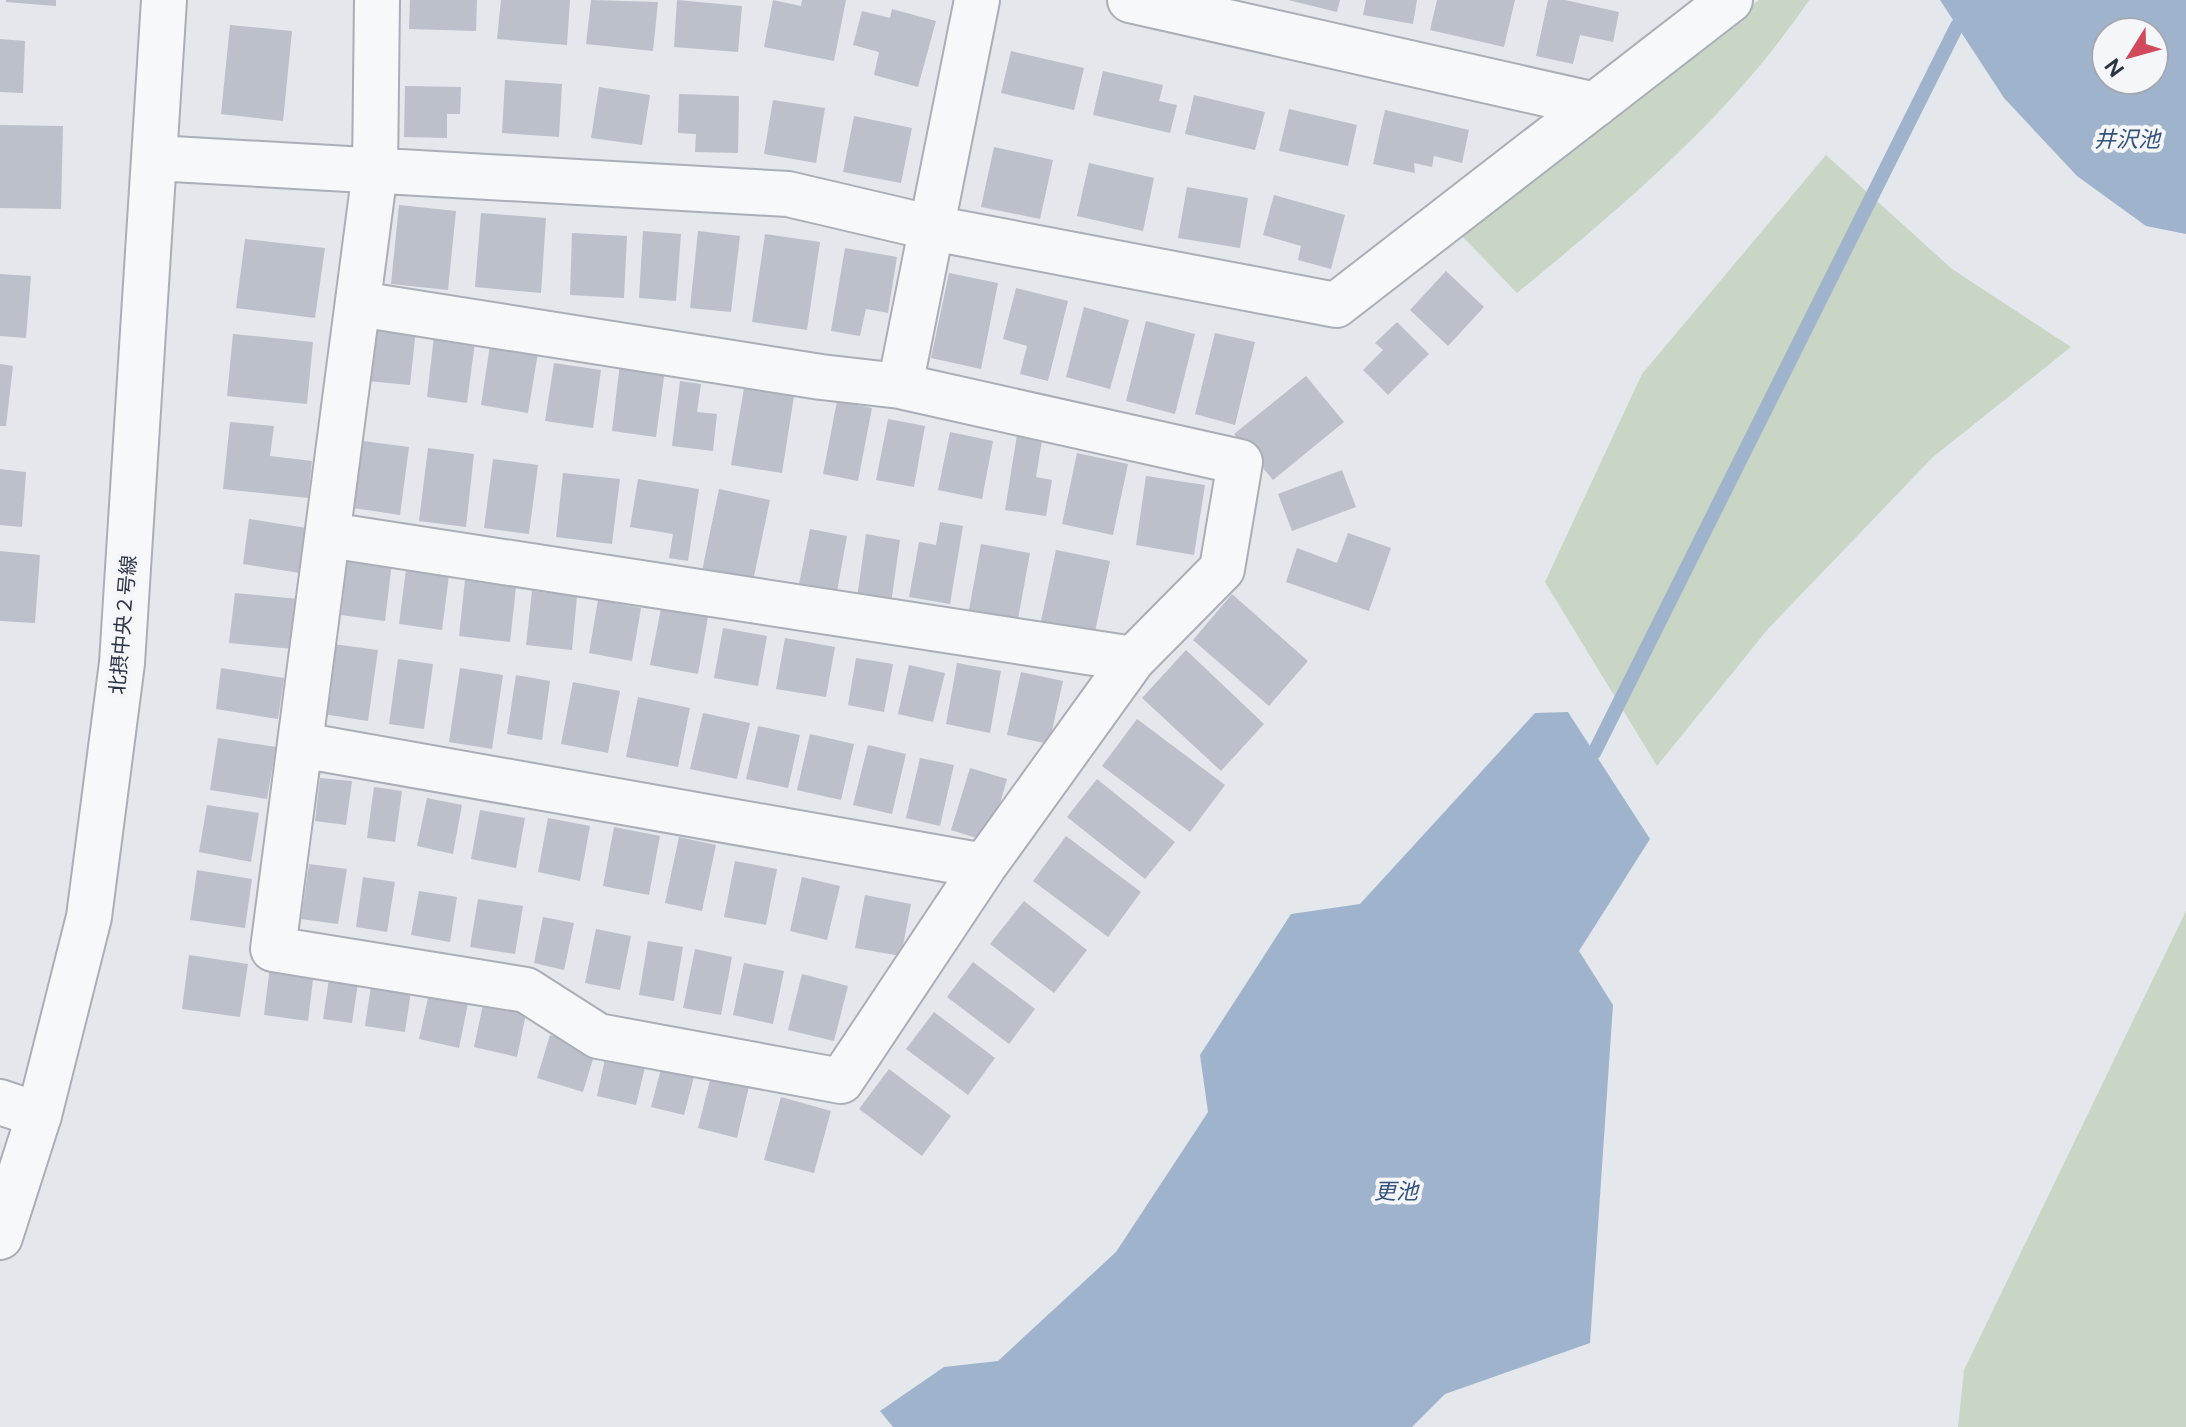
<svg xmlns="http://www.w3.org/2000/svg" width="2186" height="1427" viewBox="0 0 2186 1427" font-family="'DM Sans','Noto Sans JP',sans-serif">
	<rect width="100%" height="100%" fill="#e4e7ec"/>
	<!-- green -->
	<path fill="#c9d6c5" d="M1759 0H1809C1731 116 1624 205 1517 293L1459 233Z
		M1826 155 1952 269 2071 347 1933 457 1768 629 1657 766 1545 582 1642 374Z
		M2186 911V1427H1958L1964 1370Z"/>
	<!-- water -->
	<path fill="#9fb4cc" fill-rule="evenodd" d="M1940 0H2186V234L2146 226 2077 176 2004 98ZM2154 32V80H2106V32Z
		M1568 712 1650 839 1579 951 1613 1005 1590 1343 1445 1394 1412 1427H893L880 1411 944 1367 998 1361 1116 1252 1208 1112 1200 1055 1291 914 1360 904 1535 713Z"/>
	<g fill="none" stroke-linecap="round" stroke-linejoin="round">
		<!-- stream -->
		<path stroke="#9fb4cc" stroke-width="14" d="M1594 753 1957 26"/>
	</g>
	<!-- building -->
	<path fill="#bbc0ca" d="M6 0H56V6L6 2Z
		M410 0H477L476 31 409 29Z
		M501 0H570L567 45 497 39Z
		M591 0 658 2 653 51 586 44Z
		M677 0 742 6 738 52 674 47Z
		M773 0 801 6 802 0H846L834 61 764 47Z
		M1288 0H1340L1337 12Z
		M1366 0H1417L1413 24 1363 15Z
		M1437 0H1515L1504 47 1430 30Z
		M1548 0H1565L1619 12 1613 42 1580 35 1573 64 1536 56Z
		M892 9 936 21 918 87 874 75 879 52 853 45 862 11 890 18Z
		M230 25 292 31 283 121 221 114Z
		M0 39 25 41 23 93 0 92Z
		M1011 51 1084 68 1074 110 1001 93Z
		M1103 71 1163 85 1159 101 1177 105 1170 133 1093 115Z
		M505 80 562 84 559 137 502 133Z
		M405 86 461 87 460 114H447V138L404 137Z
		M599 87 650 95 642 145 591 138Z
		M679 94 739 96 738 153 695 152 696 134 678 133Z
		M1194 95 1265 112 1255 150 1185 134Z
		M773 100 825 108 816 163 764 154Z
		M1289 109 1357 125 1348 166 1279 151Z
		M1385 110 1469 130 1462 163 1434 156 1432 167 1414 163 1415 173 1373 164Z
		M854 116 912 128 901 183 843 172Z
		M0 125 63 126 61 209 0 208Z
		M994 147 1053 160 1040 219 981 207Z
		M1089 163 1154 178 1143 231 1077 216Z
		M1187 187 1248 198 1240 248 1178 238Z
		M1274 195 1345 215 1331 269 1298 260 1301 246 1263 235Z
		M399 205 456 211 448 290 391 284Z
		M481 213 546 218 541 293 475 287Z
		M643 231 681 234 676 301 639 298Z
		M698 231 740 236 731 312 690 308Z
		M572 233 627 236 624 298 570 295Z
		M765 234 820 242 807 330 752 322Z
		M245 239 325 248 315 318 236 308Z
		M845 248 897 257 888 313 866 309 860 336 831 331Z
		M1446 271 1484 307 1448 346 1410 310Z
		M949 273 998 283 981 369 931 358Z
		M0 274 31 276 26 338 0 336Z
		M1016 288 1068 301 1048 381 1020 374 1027 346 1003 339Z
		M1084 307 1129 320 1110 389 1066 377Z
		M1146 321 1195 334 1175 414 1126 401Z
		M1397 322 1429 354 1388 395 1363 370 1383 350 1375 343Z
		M373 325 416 329 410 385 367 381Z
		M1215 333 1255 342 1235 425 1195 414Z
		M233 334 313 342 307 404 227 396Z
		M434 336 475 342 467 403 427 397Z
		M490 345 538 353 528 413 481 405Z
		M554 363 601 370 593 428 545 421Z
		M620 363 665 369 656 437 612 431Z
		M0 364 13 366 6 426H0Z
		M1306 376 1344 422 1273 480 1234 434Z
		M680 381 701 384 697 412 717 414 713 451 672 446Z
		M744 388 794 396 782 473 731 465Z
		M837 401 872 408 858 481 823 474Z
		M888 419 925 426 914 487 876 480Z
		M230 422 274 426 270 456 312 461 308 498 223 489Z
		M950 432 993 441 982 499 938 490Z
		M1017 435 1042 440 1036 477 1052 480 1046 516 1005 510Z
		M363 441 409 447 400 515 353 508Z
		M428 448 474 454 466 527 419 521Z
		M1077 453 1128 464 1113 535 1062 524Z
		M493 459 538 465 529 534 484 528Z
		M0 469 26 472 22 527 0 525Z
		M1342 470 1356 507 1292 531 1278 494Z
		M563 473 620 479 612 544 556 537Z
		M1146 476 1205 485 1194 555 1136 545Z
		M638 479 699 489 688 561 669 558 673 534 630 527Z
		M719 489 770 500 753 581 702 571Z
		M249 519 307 528 300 573 243 564Z
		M940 522 963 526 950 604 909 597 919 542 936 545Z
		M810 529 847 536 836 597 798 589Z
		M1348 533 1391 548 1369 611 1286 582 1297 548 1337 563Z
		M866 534 900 540 891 603 857 598Z
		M981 544 1030 553 1018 619 969 610Z
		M1056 550 1110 561 1095 632 1041 621Z
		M0 551 40 555 35 623 0 621Z
		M348 556 392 562 385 621 341 615Z
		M406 569 449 575 442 630 399 624Z
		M465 580 516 587 510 642 459 636Z
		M532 591 577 596 572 650 526 645Z
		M235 593 298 599 293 649 229 643Z
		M1232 594 1308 661 1269 706 1193 640Z
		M598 600 641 608 632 661 589 653Z
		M661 608 708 617 698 674 650 665Z
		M723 628 767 636 758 686 714 678Z
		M785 638 835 647 826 697 776 689Z
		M333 644 378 650 368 721 323 714Z
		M1186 650 1264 724 1221 771 1142 698Z
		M856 658 893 664 884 712 848 705Z
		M398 659 433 664 424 729 389 724Z
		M957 663 1001 671 990 733 946 724Z
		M909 665 945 673 933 722 898 714Z
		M221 668 284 678 278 719 216 709Z
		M460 668 503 675 492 749 449 742Z
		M1021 672 1063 681 1049 744 1007 735Z
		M516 675 550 681 542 740 507 734Z
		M573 682 620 691 608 753 561 744Z
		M638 697 690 708 678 767 626 757Z
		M703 713 750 723 737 779 690 769Z
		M1137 719 1225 785 1190 832 1102 766Z
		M758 726 800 735 788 788 746 779Z
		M810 734 854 744 841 800 797 790Z
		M218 738 276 747 267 799 210 790Z
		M868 745 906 754 892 814 853 805Z
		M920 758 954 765 940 826 906 818Z
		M970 768 1007 779 989 842 951 830Z
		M320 778 352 781 346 825 315 821Z
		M1097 779 1175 842 1145 879 1067 817Z
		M374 787 402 791 395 842 367 838Z
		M427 798 462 805 453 854 417 846Z
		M207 805 259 813 251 862 199 852Z
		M480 810 525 818 516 868 471 859Z
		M548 818 590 826 580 881 538 872Z
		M614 827 660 836 649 895 603 886Z
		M1066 836 1141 892 1108 937 1033 881Z
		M679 837 716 845 702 911 665 903Z
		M735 861 777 869 766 925 724 917Z
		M309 864 347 869 338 924 301 919Z
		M197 870 252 879 245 928 190 920Z
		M363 877 395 882 387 932 356 927Z
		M802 877 840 886 827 940 790 931Z
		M419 891 457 897 450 942 411 935Z
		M865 895 911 904 901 956 855 948Z
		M478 899 523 906 515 954 470 947Z
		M1024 901 1087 950 1054 993 990 944Z
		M543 917 574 923 564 970 534 963Z
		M596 929 631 936 620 990 585 983Z
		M648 941 683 947 674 1001 639 995Z
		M695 949 732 957 721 1015 683 1008Z
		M189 955 248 964 240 1017 182 1009Z
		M973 962 1035 1009 1009 1044 947 997Z
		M744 963 784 971 773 1024 733 1015Z
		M270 966 314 971 308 1021 264 1015Z
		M802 974 848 986 834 1041 788 1030Z
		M329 979 358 983 352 1023 323 1019Z
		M371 986 411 991 405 1032 365 1026Z
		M430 989 469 998 459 1048 419 1039Z
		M484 1000 527 1009 517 1057 474 1047Z
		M934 1012 995 1058 968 1095 906 1049Z
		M550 1035 596 1049 583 1092 537 1078Z
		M606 1054 646 1063 636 1105 597 1096Z
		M662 1065 695 1073 684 1115 651 1107Z
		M889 1069 951 1116 922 1156 859 1109Z
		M712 1072 750 1082 737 1138 698 1128Z
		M781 1097 831 1111 814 1173 764 1160Z"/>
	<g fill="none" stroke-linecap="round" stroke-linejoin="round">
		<!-- minor casing -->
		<g stroke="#a9aeb7" stroke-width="48">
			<path id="minor" d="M1130 0 1595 105
				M155 158 788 194 933 228 1336 305 1730 0
				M359 304 821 377 900 386 1240 462 1222 569 1133 659 984 866 841 1081 598 1036 526 990 273 949 375 171 377 0
				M900 386 977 0
				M329 535 1133 659
				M301 745 984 866
				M0 1102 39 1115"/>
		</g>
		<!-- tertiary casing -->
		<g stroke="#a9aeb7" stroke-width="48">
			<path id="tertiary" d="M0 1237 39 1115 89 917 122 663 164 0"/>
		</g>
		<!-- minor -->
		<use href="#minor" stroke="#f7f8fa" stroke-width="44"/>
		<!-- tertiary -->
		<use href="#tertiary" stroke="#f7f8fa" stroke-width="44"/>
	</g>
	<g text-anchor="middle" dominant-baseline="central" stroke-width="8" stroke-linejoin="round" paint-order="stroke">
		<!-- street labels -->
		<g font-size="20" fill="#2b3445" stroke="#f4f6f9">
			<text transform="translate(123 625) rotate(-85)">北摂中央２号線</text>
		</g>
		<!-- water labels -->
		<g font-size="22" font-style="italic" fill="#34527a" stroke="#f4f6f9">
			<text x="2127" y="139">井沢池</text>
			<text x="1396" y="1191">更池</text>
		</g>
	</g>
	<!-- north arrow -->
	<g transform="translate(2130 56) rotate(233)"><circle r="38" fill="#f4f6f9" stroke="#a4a8b1" stroke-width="2"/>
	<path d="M0-6L14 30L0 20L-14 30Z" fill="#d1495b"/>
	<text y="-12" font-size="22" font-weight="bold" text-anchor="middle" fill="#2b3445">N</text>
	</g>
</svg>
